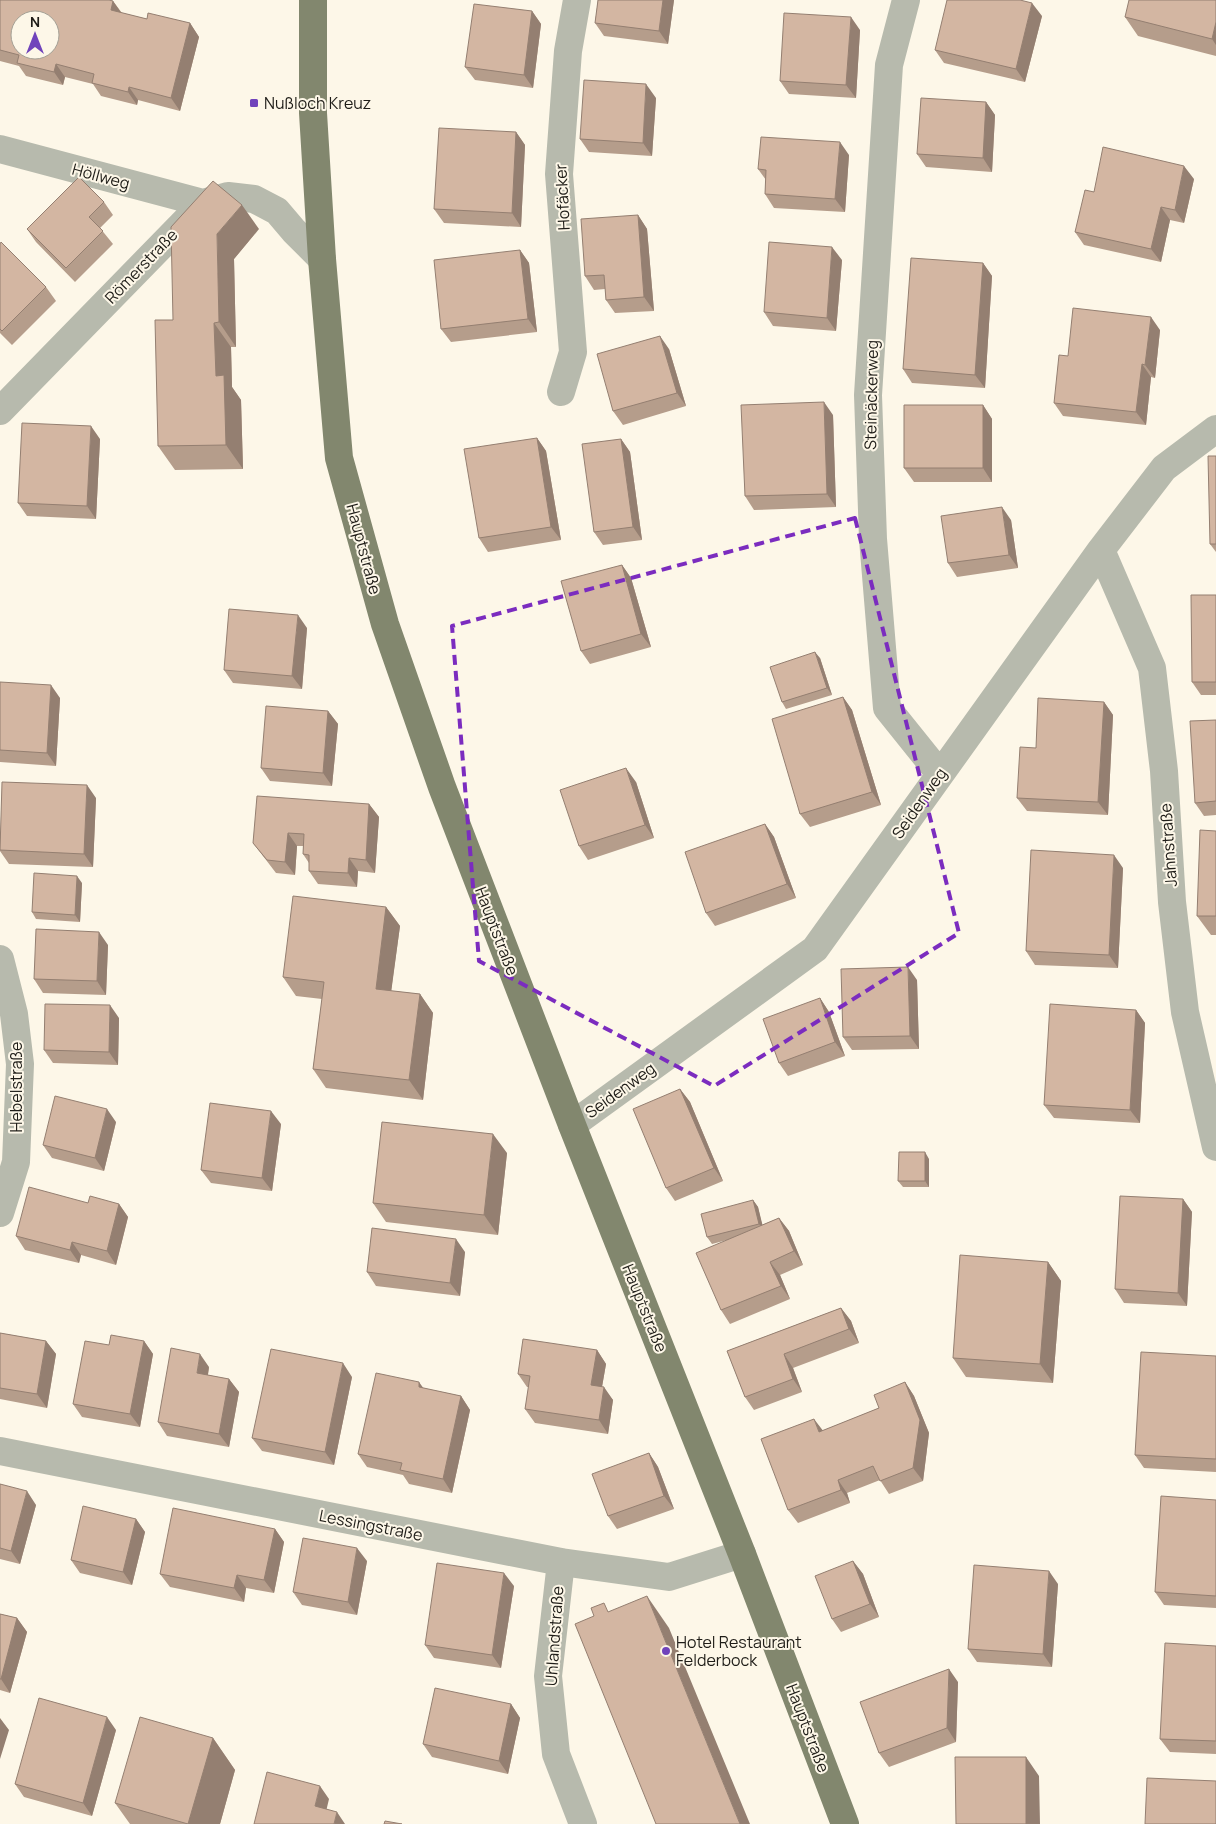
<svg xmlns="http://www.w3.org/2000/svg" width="1216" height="1824" viewBox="0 0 1216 1824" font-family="Manrope,sans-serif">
	<rect width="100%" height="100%" fill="#fdf7e8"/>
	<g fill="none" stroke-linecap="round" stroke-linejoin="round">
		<!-- minor -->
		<path stroke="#b7baad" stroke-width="28" d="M906 0 889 65 868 395 873 539 887 708 940 774
			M0 149 203 203
			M561 392 573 352 559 174 568 51 577 0
			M0 411 203 203 228 196 254 199 277 211 294 231 322 259
			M1101 550 1152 668 1164 771 1172 902 1185 1012 1216 1147
			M0 959 14 1014 20 1064 16 1162 0 1213
			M572 1125 815 949 1101 550 1164 468 1216 429
			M0 1451 561 1562 669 1577 742 1554
			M561 1562 548 1676 556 1754 583 1824"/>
		<!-- major -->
		<path stroke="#82876e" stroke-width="28" d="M313 0V113L322 259 339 458 385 624 442 787 572 1125 742 1554 845 1824"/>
	</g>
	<!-- wall -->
	<path fill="#b59d8b" d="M0 0 113 1 122 13 147 19 190 23 199 37 180 111 138 100 137 105 101 96 93 84 65 77 63 85 26 76 19 66 0 61Z
		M598 0H674L668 44 604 36 595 23Z
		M1216 0V56L1138 36 1125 17Z
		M532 11 541 24 533 88 475 80 465 67Z
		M1042 16 1025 82 944 63 935 50Z
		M860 30 856 98 789 94 780 81Z
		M656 98 652 156 589 152 580 139Z
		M986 102 995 115 992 172 926 167 917 154Z
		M516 132 525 145 521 227 444 223 434 209Z
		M849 155 845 212 774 208 765 194 766 180 758 169Z
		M1194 179 1184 223 1170 220 1161 262 1084 245 1075 232 1094 192Z
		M104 202 113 215 100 228 113 244 75 282 36 242 27 229Z
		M638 215 647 229 654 311 615 313 606 300 605 289 594 290 585 276Z
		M259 229 234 259 236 347H231L232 387 241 400 243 469 175 470 158 446 173 320Z
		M0 244 46 287 56 301 12 345 0 333Z
		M520 250 529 263 537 332 451 342 441 329Z
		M842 260 836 331 773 326 764 312Z
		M983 263 992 276 985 388 912 383 903 369Z
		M1160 330 1155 378 1151 377 1146 425 1063 416 1054 403 1068 356Z
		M669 349 686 406 623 425 613 411Z
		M983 405 992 419V482H914L904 468Z
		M833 415 836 507 754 510 745 496Z
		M537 438 546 451 561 540 488 552 479 538Z
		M100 439 96 519 27 516 18 503Z
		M621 439 630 452 642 540 603 545 594 532Z
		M1216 456V552L1210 544Z
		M1011 520 1018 568 957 577 948 563Z
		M622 565 631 578 651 647 590 664 581 651Z
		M1216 595V695H1201L1192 682Z
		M307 628 302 689 233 683 224 670Z
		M820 658 832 695 786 709 782 702Z
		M0 682 60 698 56 766 0 762Z
		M843 697 852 710 881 805 810 827 800 814Z
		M1104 702 1113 715 1108 815 1027 811 1017 798 1036 748Z
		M328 711 338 724 332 786 270 781 261 768Z
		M1216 720V815L1204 816 1195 803Z
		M636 782 654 838 588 860 579 846Z
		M96 798 93 867 9 864 0 851V834Z
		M369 804 379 817 375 873 358 871 357 887 318 884 309 871V863L303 854V846H297L295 875 276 873 253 843Z
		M765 824 774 837 796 898 715 926 706 913Z
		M1216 831V935H1211L1197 916Z
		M1123 868 1118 968 1035 965 1026 951Z
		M82 883 80 922 36 919 32 912Z
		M386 907 400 926 391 991 420 994 433 1013 423 1100 326 1088 313 1069 322 999 296 996 283 977Z
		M108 945 106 995 43 993 34 979Z
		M917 980 919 1049 852 1050 843 1037Z
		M820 998 829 1012 845 1056 788 1076 779 1063Z
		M1136 1010 1145 1023 1140 1123 1054 1118 1044 1105Z
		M119 1018 118 1065 53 1063 44 1050Z
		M680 1089 690 1102 723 1181 675 1201 666 1188Z
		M116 1122 104 1171 52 1158 43 1145Z
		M281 1124 272 1191 211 1183 201 1170Z
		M507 1153 498 1235 386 1222 373 1203Z
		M929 1159V1187H903L898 1181Z
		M1183 1199 1192 1212 1187 1306 1124 1303 1115 1289Z
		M753 1200 758 1207 762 1225 779 1218 789 1231 803 1265 780 1275 790 1299 730 1324 721 1310 727 1240 712 1244 707 1237Z
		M88 1203 119 1204 128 1217 116 1265 81 1255 79 1263 25 1250 16 1236Z
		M465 1252 460 1296 376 1286 367 1272Z
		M1048 1262 1061 1281 1053 1383 966 1377 953 1358Z
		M841 1308 851 1321 859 1343 793 1368 802 1392 754 1410 745 1397 727 1351Z
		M0 1333 46 1341 56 1354 47 1408 0 1399Z
		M144 1341 153 1354 140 1427 82 1417 73 1404 109 1345Z
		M597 1350 606 1364 602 1387 613 1400 608 1434 535 1423 525 1409 529 1387H527L518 1374Z
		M1216 1356V1472L1144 1468 1135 1455Z
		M209 1367 208 1375 229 1379 239 1392 229 1447 167 1436 158 1422Z
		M352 1377 334 1465 262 1451 252 1438Z
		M905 1382 914 1396 929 1433 923 1481 889 1494 880 1480 847 1493 850 1503 798 1523 788 1510 822 1431 879 1408Z
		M423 1388 461 1396 470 1410 452 1493 409 1484 403 1475 367 1467 358 1454Z
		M649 1453 658 1467 674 1509 617 1529 608 1516Z
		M0 1484 36 1505 20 1564 0 1559Z
		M1216 1500V1608L1164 1605 1155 1592Z
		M136 1519 145 1532 132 1585 80 1573 71 1560Z
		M275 1529 284 1542 274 1593 246 1588 244 1602 170 1587 160 1574Z
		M367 1561 357 1615 302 1605 293 1592Z
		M853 1561 863 1574 879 1617 841 1632 832 1619Z
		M1058 1584 1052 1667 977 1662 968 1649Z
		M514 1586 501 1668 434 1658 425 1645Z
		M0 1614 17 1618 27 1632 10 1693 0 1690Z
		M1216 1646V1754L1170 1752 1160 1739Z
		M958 1682 956 1742 889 1767 879 1753Z
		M511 1704 520 1718 508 1774 432 1757 423 1744Z
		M116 1730 92 1816 24 1797 15 1784Z
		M213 1738 235 1770 220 1824H130L115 1803Z"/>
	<!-- shaded-wall -->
	<path fill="#947f71" d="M663 0H674L668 44 659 31Z
		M113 1 122 14 111 10Z
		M1032 3 1042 16 1025 82 1016 69Z
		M532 11 541 24 533 88 524 75Z
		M851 17 860 30 856 98 846 85Z
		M1216 22V45L1212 39Z
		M190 23 199 37 180 111 171 98Z
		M56 64 65 77 63 85 54 72Z
		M646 84 656 98 652 156 643 143Z
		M129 87 138 100 137 105 128 92Z
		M986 102 995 115 992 172 983 158Z
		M516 132 525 145 521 227 512 213Z
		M840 142 849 155 845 212 835 199Z
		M1184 166 1194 179 1184 223 1175 210Z
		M242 205 259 229 234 259 236 347 219 322 217 234Z
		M1161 207 1170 220 1161 262 1151 249Z
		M638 215 647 229 654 311 644 297Z
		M832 247 842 260 836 331 827 318Z
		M520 250 529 263 537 332 528 319Z
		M983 263 992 276 985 388 975 375Z
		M1151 317 1160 330 1155 378 1145 365Z
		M214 323 231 347 232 387 241 400 243 469 226 445 216 376Z
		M660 336 669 349 686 406 677 393Z
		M1142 364 1151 377 1146 425 1136 412Z
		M824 402 833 415 836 507 827 494Z
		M983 405 992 419V482L983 468Z
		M91 426 100 439 96 519 87 506Z
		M537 438 546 451 561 540 551 527Z
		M621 439 630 452 642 540 633 527Z
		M1002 507 1011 520 1018 568 1009 555Z
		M622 565 631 578 651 647 641 634Z
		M298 615 307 628 302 689 292 676Z
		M815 652 820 658 832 695 827 688Z
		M51 685 60 698 56 766 47 753Z
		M843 697 852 710 881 805 872 792Z
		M1104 702 1113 715 1108 815 1098 802Z
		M328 711 338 724 332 786 323 773Z
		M626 768 636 782 654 838 645 825Z
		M87 785 96 798 93 867 84 854Z
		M369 804 379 817 375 873 366 860Z
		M765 824 774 837 796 898 787 884Z
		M288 833 297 846 295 875 285 862Z
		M1114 855 1123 868 1118 968 1109 955Z
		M349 858 358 871 357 887 348 873Z
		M77 876 82 883 80 922 75 915Z
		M386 907 400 926 389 1008 376 989Z
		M99 932 108 945 106 995 97 981Z
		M908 967 917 980 919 1049 910 1036Z
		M420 994 433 1013 423 1100 409 1080Z
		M820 998 829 1012 845 1056 835 1042Z
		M110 1005 119 1018 118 1065 109 1052Z
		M1136 1010 1145 1023 1140 1123 1130 1110Z
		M680 1089 690 1102 723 1181 714 1168Z
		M107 1109 116 1122 104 1171 95 1158Z
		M271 1111 281 1124 272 1191 262 1178Z
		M493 1134 507 1153 498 1235 484 1215Z
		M925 1152 929 1159V1187L925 1181Z
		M1183 1199 1192 1212 1187 1306 1178 1293Z
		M753 1200 758 1207 764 1231 759 1224Z
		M119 1204 128 1217 116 1265 107 1251Z
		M779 1218 789 1231 803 1265 794 1251Z
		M456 1239 465 1252 460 1296 450 1283Z
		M72 1242 81 1255 79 1263 70 1250Z
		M770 1262 780 1275 790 1299 781 1286Z
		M1048 1262 1061 1281 1053 1383 1040 1364Z
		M841 1308 851 1321 859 1343 849 1329Z
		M46 1341 56 1354 47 1408 37 1394Z
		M144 1341 153 1354 140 1427 130 1414Z
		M597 1350 606 1364 600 1398 591 1385Z
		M200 1354 209 1367 206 1386 197 1373Z
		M784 1354 793 1368 802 1392 793 1379Z
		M343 1363 352 1377 334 1465 325 1452Z
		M229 1379 239 1392 229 1447 219 1434Z
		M419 1382 429 1396 419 1387Z
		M905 1382 914 1396 929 1433 923 1481 913 1468Z
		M604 1387 613 1400 608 1434 599 1420Z
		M461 1396 470 1410 452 1493 443 1479Z
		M814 1419 824 1432H819Z
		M649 1453 658 1467 674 1509 664 1496Z
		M838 1480 847 1493 850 1503 841 1490Z
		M27 1491 36 1505 20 1564 11 1551Z
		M136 1519 145 1532 132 1585 123 1572Z
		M275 1529 284 1542 274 1593 264 1580Z
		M357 1548 367 1561 357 1615 348 1602Z
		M853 1561 863 1574 879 1617 870 1604Z
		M1049 1571 1058 1584 1052 1667 1043 1654Z
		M504 1573 514 1586 501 1668 492 1655Z
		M237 1575 246 1588 244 1602 234 1588Z
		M647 1596 669 1628 750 1824H740Z
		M17 1618 27 1632 10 1693 1 1679Z
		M949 1669 958 1682 956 1742 947 1728Z
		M511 1704 520 1718 508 1774 499 1761Z
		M107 1717 116 1730 92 1816 83 1803Z
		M0 1718 9 1730 0 1759Z
		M213 1738 235 1770 220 1824H188Z
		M1026 1757 1039 1776 1040 1824H1026Z
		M320 1786 329 1799 324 1820 315 1806Z
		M337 1812 345 1824H334Z"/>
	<!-- building -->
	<path fill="#d3b6a2" stroke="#947f71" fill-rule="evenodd" d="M0 0H109L113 1 111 10 147 19 148 13 190 23 171 98 129 87 128 92 92 83 94 74 56 64 54 72 17 63 19 55 0 50ZM20 20H50V50H20Z
		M598 0H663L659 31 595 23Z
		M947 0H1020L1032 3 1016 69 935 50Z
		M1129 0H1216V22L1212 39 1125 17Z
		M474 4 532 11 524 75 465 67Z
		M784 13 851 17 846 85 780 81Z
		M584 80 646 84 643 143 580 139Z
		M921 98 986 102 983 158 917 154Z
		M439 128 516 132 512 213 434 209Z
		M761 137 840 142 835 199 765 194 766 170 758 169Z
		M1103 147 1184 166 1175 210 1161 207 1151 249 1075 232 1085 190 1094 192Z
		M79 177 104 202 89 217 103 231 66 268 27 229Z
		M213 181 242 205 217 234 219 322 214 323 216 376 224 375 226 445 158 446 155 320H173L171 227Z
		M638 215 644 297 606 300 604 275 585 276 581 219Z
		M1 242 46 287 2 331 0 329V244Z
		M769 242 832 247 827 318 764 312Z
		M520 250 528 319 441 329 434 260Z
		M911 258 983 263 975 375 903 369Z
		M1073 308 1151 317 1145 365 1142 364 1136 412 1054 403 1059 355 1068 356Z
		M660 336 677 393 613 411 597 354Z
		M824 402 827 494 745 496 741 405Z
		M904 405H983V468H904Z
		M22 423 91 426 87 506 18 503Z
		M537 438 551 527 479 538 464 449Z
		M621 439 633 527 594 532 582 444Z
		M1208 456H1216V544H1210Z
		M1002 507 1009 555 948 563 941 516Z
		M622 565 641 634 581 651 561 581Z
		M1191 595H1216V682H1192Z
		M229 609 298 615 292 676 224 670Z
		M815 652 827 688 782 702 770 667Z
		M0 682 51 685 47 753 0 750Z
		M843 697 872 792 800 814 772 719Z
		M1038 698 1104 702 1098 802 1017 798 1020 747 1036 748Z
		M266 706 328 711 323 773 261 768Z
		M1216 720V801L1195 803 1190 721Z
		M626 768 645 825 579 846 560 790Z
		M2 782 87 785 84 854 0 850Z
		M257 796 369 804 366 860 349 858 348 873 309 871V855L303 854 304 834 288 833 285 862 267 860 253 843Z
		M765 824 787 884 706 913 685 852Z
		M1200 830 1216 831V916H1197Z
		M1031 850 1114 855 1109 955 1026 951Z
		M34 873 77 876 75 915 32 912Z
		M293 896 386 907 376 989 420 994 409 1080 313 1069 324 982 283 977Z
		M36 929 99 932 97 981 34 979Z
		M908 967 910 1036 843 1037 841 969Z
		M820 998 835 1042 779 1063 763 1019Z
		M45 1004 110 1005 109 1052 44 1050Z
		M1050 1004 1136 1010 1130 1110 1044 1105Z
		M680 1089 714 1168 666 1188 633 1109Z
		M55 1096 107 1109 95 1158 43 1145Z
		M210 1103 271 1111 262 1178 201 1170Z
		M382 1122 493 1134 484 1215 373 1203Z
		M899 1152H925V1181H898Z
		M29 1187 88 1203 90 1196 119 1204 107 1251 72 1242 70 1250 16 1236Z
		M1120 1196 1183 1199 1178 1293 1115 1289Z
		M753 1200 759 1224 707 1237 701 1214Z
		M779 1218 794 1251 770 1262 781 1286 721 1310 696 1253Z
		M372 1228 456 1239 450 1283 367 1272Z
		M960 1255 1048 1262 1040 1364 953 1358Z
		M841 1308 849 1329 784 1354 793 1379 745 1397 727 1351Z
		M0 1333 46 1341 37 1394 0 1388Z
		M111 1335 144 1341 130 1414 73 1404 85 1341 109 1345Z
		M523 1339 597 1350 591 1385 604 1387 599 1420 525 1409 530 1376 518 1374Z
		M171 1348 200 1354 197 1373 229 1379 219 1434 158 1422Z
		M271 1349 343 1363 325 1452 252 1438Z
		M1141 1352 1216 1356V1459L1135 1455Z
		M376 1373 419 1382V1387L461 1396 443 1479 400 1470 402 1463 358 1454Z
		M905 1382 920 1420 913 1468 880 1481 873 1466 838 1480 841 1490 788 1510 761 1439 814 1419 819 1432 879 1408 874 1395Z
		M649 1453 664 1496 608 1516 592 1474Z
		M0 1484 27 1491 11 1551 0 1548Z
		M1161 1496 1216 1500V1596L1155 1592Z
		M83 1506 136 1519 123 1572 71 1560Z
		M173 1508 275 1529 264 1580 237 1575 234 1588 160 1574Z
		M303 1538 357 1548 348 1602 293 1592Z
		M853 1561 870 1604 832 1619 815 1576Z
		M437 1563 504 1573 492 1655 425 1645Z
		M974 1565 1049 1571 1043 1654 968 1649Z
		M647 1596 740 1824H656L575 1624 594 1616 591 1608 604 1603 608 1612Z
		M0 1614 17 1618 1 1679H0Z
		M1165 1643 1216 1646V1741L1160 1739Z
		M949 1669 947 1728 879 1753 860 1702Z
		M435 1688 511 1704 499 1761 423 1744Z
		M39 1698 107 1717 83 1803 15 1784Z
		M140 1717 213 1738 188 1824 115 1803Z
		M955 1757H1026V1824H956Z
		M267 1772 320 1786 315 1806 337 1812 334 1824H254Z
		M1147 1778 1216 1781V1824H1145Z
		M385 1821 402 1824H384Z"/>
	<!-- marked area -->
	<path fill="none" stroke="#7b2cbf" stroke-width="4" stroke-dasharray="10 6" stroke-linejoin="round" d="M855 518 959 933 714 1086 479 961 452 626Z"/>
	<!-- markers -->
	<g fill="#7043bb" stroke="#fdf7e8" stroke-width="2">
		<rect x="249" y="98" width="10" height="10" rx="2.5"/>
		<circle cx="666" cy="1651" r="5"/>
	</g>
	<g text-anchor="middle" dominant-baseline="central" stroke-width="4" stroke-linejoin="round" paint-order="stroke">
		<!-- poi labels -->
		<g font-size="16" fill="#1f1d18" stroke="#fdf7e8" text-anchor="start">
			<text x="264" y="103">Nußloch Kreuz</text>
			<text x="676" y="1642">Hotel Restaurant<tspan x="676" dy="18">Felderbock</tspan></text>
		</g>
		<!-- street labels -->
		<g font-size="16" fill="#1f1d18" stroke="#fdf7e8">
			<text transform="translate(101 176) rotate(15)">Höllweg</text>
			<text transform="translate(562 197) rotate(-93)">Hofäcker</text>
			<text transform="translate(141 266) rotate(-46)">Römerstraße</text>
			<text transform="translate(871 395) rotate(-89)">Steinäckerweg</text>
			<text transform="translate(364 549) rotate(75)">Hauptstraße</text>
			<text transform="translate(919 803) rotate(-55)">Seidenweg</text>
			<text transform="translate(1168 845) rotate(-94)">Jahnstraße</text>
			<text transform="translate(497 931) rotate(69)">Hauptstraße</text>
			<text transform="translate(16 1087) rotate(-90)">Hebelstraße</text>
			<text transform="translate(620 1090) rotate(-36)">Seidenweg</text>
			<text transform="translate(645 1308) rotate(68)">Hauptstraße</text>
			<text transform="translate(371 1525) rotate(11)">Lessingstraße</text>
			<text transform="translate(554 1636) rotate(-86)">Uhlandstraße</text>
			<text transform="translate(808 1728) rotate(69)">Hauptstraße</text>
		</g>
	</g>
	<!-- north arrow -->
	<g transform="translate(35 35)"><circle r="24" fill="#fdf7e8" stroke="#a4a095"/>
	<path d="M0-4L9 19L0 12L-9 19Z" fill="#7043bb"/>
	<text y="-8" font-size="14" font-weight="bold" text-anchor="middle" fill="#1f1d18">N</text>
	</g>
</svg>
